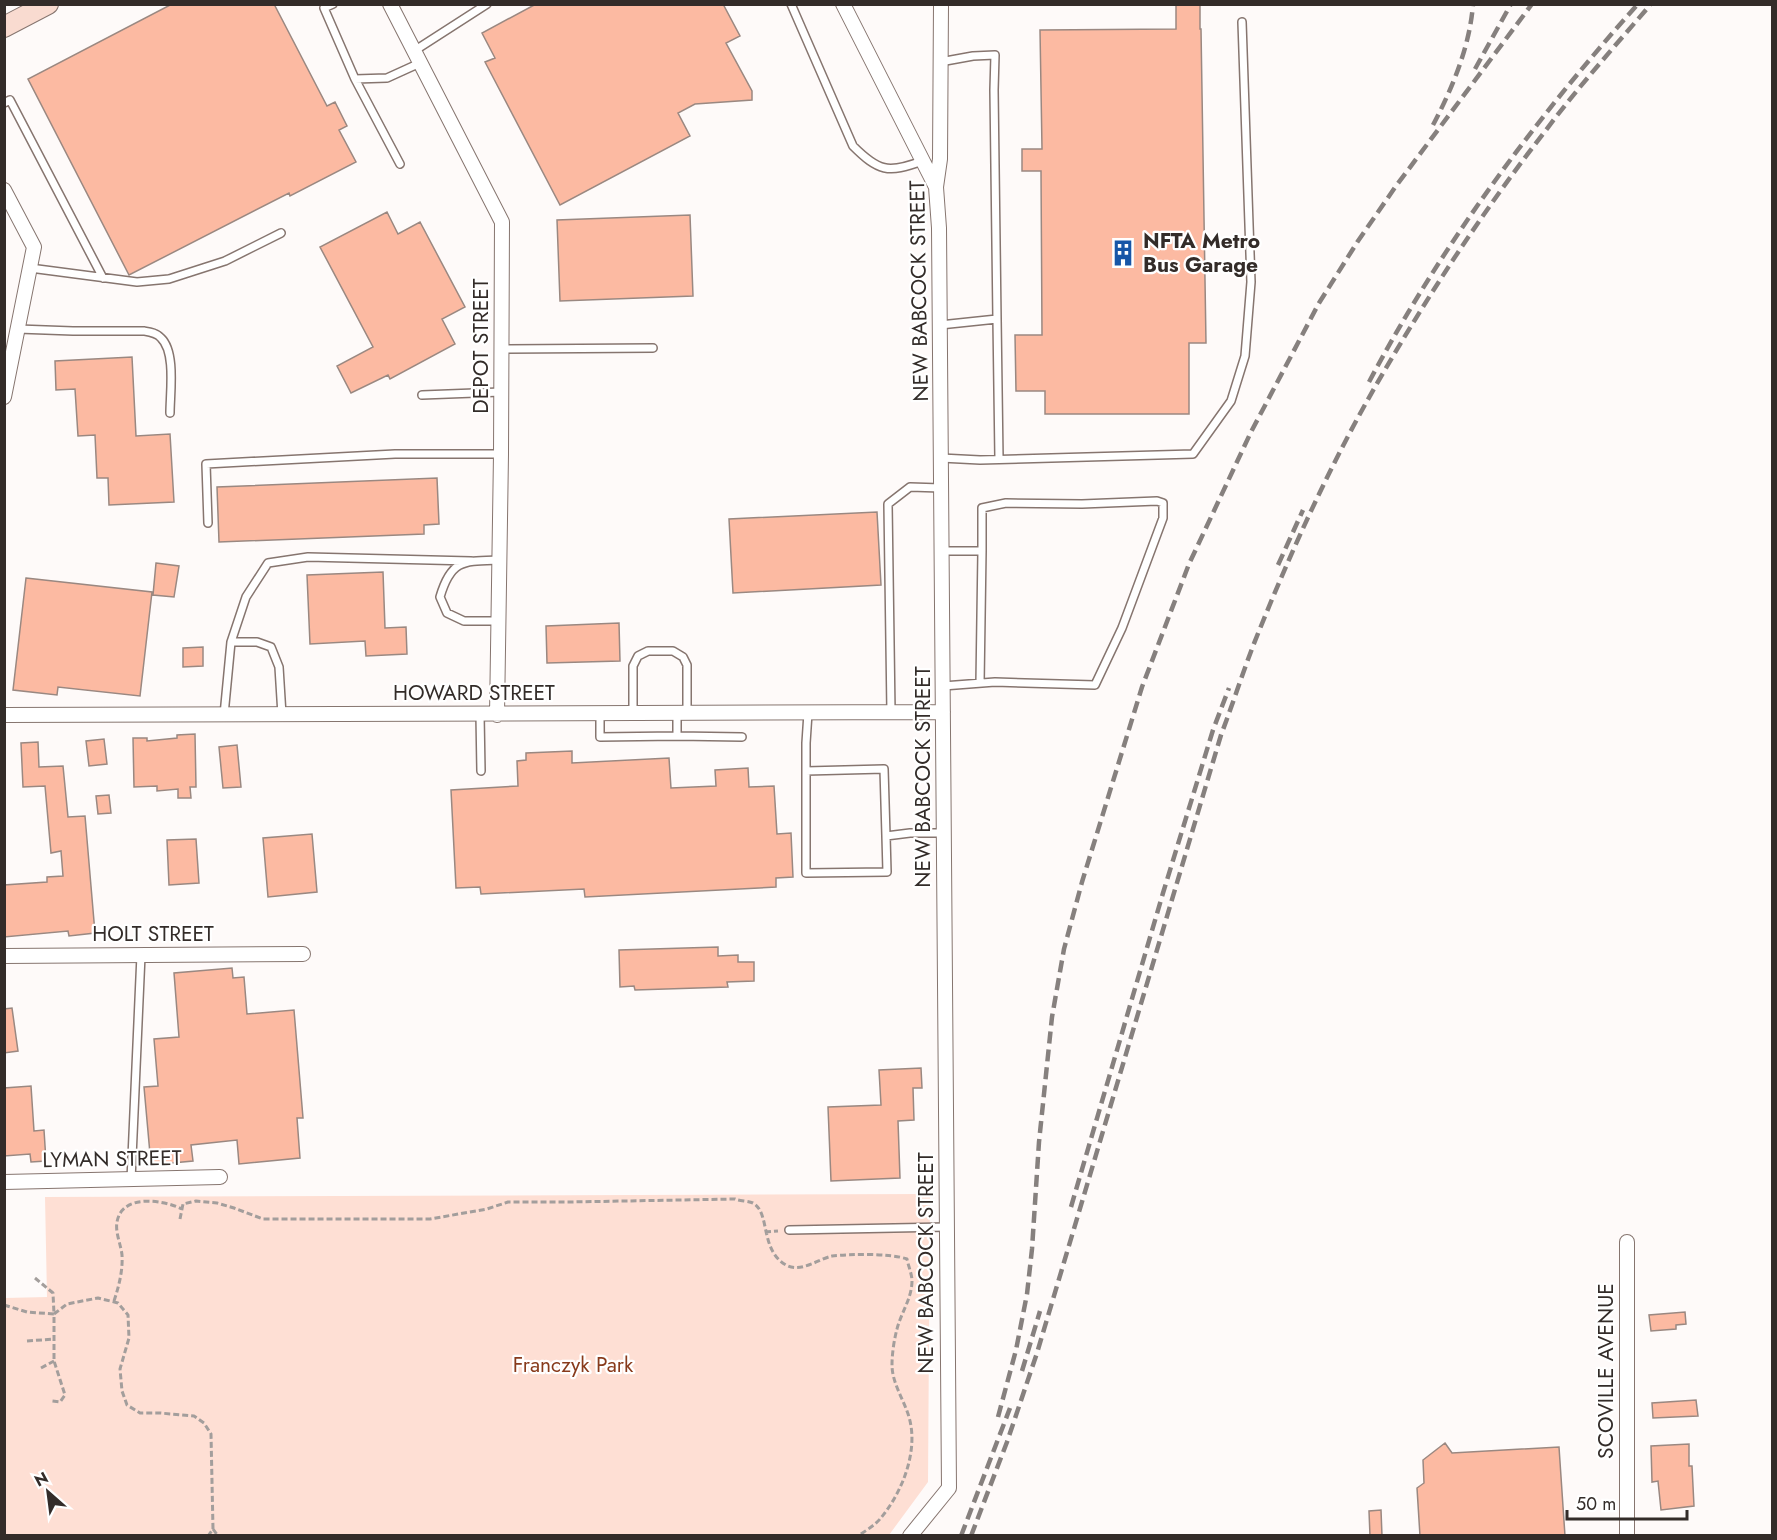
<svg xmlns="http://www.w3.org/2000/svg" width="1777" height="1540" viewBox="0 0 1777 1540" font-family="Jost,sans-serif">
	<rect width="100%" height="100%" fill="#fefaf9"/>
	<!-- green -->
	<path fill="#fedfd4" d="M930 1194 928 1482 889 1535 5 1536V1298L47 1297 45 1197Z"/>
	<!-- building -->
	<path fill="#fcbaa2" stroke="#9a8881" stroke-width="1.5" d="M172 4H274L327 106 335 102 347 126 339 130 356 162 290 196 289 193 129 275 28 79Z
		M536 4H723L740 36 726 43 752 91V100L695 104 678 113 690 136 560 205 485 62 495 58 482 33Z
		M1176 4H1200V29H1201L1206 343H1189V414H1045V391H1016L1015 335H1042L1041 171H1022V149H1042L1040 30 1176 29Z
		M387 212 398 234 420 222 465 307 442 319 455 344 390 379 388 375 351 393 337 366 373 347 320 247Z
		M690 215 693 296 560 301 557 220Z
		M132 357 136 436 170 434 174 502 109 505 108 478H97L95 435 78 436 75 389 56 390 55 361Z
		M437 478 439 524 424 525V534L219 542 217 487Z
		M877 512 881 585 733 593 729 519Z
		M156 563 179 566 174 597 153 595Z
		M383 572 385 628 406 627 407 654 366 656 365 641 310 644 307 575Z
		M26 578 152 592 140 696 58 687 57 695 13 690Z
		M619 623 620 661 547 663 546 626Z
		M203 647V666L183 667V648Z
		M195 734 196 787H190L191 798H178V789L157 791V786L134 787 133 738H147V741L177 738V735Z
		M104 739 107 764 89 766 86 741Z
		M38 742 39 767 63 766 68 817 85 816 95 933 69 936 68 931 4 937V885L47 882V877L63 876 61 851 51 853 45 786 23 787 21 743Z
		M237 745 241 787 223 788 219 747Z
		M572 751V763L669 758 671 788 716 786 715 770 748 768 749 787 774 786 777 834 791 833 793 877 776 878V887L585 897 584 889 481 894 480 887 456 888 451 790 518 786 517 761 526 760V753Z
		M109 795 111 813 98 814 96 796Z
		M312 834 317 892 268 897 263 838Z
		M196 839 199 883 169 885 167 840Z
		M718 947V956L738 955V962H754V981L727 982 728 987 635 990 634 986 620 987 619 950Z
		M232 968 233 978 244 977 247 1014 294 1010 303 1118H297L300 1158 239 1164 237 1140 191 1145 193 1161 151 1165 144 1087 158 1086 154 1039 179 1037 174 973Z
		M12 1008 18 1051 4 1053V1009Z
		M921 1068 922 1088H913L914 1120 898 1121 900 1178 831 1181 828 1107 881 1105 879 1070Z
		M31 1086 34 1131 44 1130 46 1161 31 1162 30 1154 4 1156V1088Z
		M1685 1312 1686 1324 1676 1325V1329L1651 1331 1649 1315Z
		M1696 1400 1698 1416 1653 1418 1652 1403Z
		M1445 1443 1452 1453 1559 1447 1565 1536H1420L1417 1488 1424 1483 1423 1460Z
		M1689 1444V1466H1692L1694 1506 1661 1510 1658 1481 1652 1482 1651 1446Z
		M1381 1510 1382 1536H1370L1369 1511Z"/>
	<g fill="none" stroke-linecap="round" stroke-linejoin="round">
		<!-- lane casing -->
		<g stroke="#86756f" stroke-width="10">
			<path id="lane" d="M333 4 324 8 355 79 387 78 420 63
				M791 4 853 146C878 171 888 174 922 161
				M414 51 487 4
				M940 62 973 56 995 55 994 90 997 319
				M355 79 400 164
				M4 103 10 100 103 278
				M30 268 137 282 169 279 225 261 281 233
				M940 325 997 319 999 459
				M18 329 73 331H144C150 332 157 333 161 338 176 352 170 393 170 413
				M502 349 653 348
				M422 395 501 392
				M941 458 980 460 1193 454 1231 401 1245 356 1251 282 1242 22
				M208 523 206 464 395 454H501
				M942 551H982V508L1006 503 1082 504 1157 501 1163 503V518L1122 628 1095 685 995 682 943 686
				M498 621H464L447 613 440 597C451 559 464 561 499 560
				M231 642H257L271 647 279 667 282 715
				M980 683 982 551
				M891 712 888 504 910 487 941 488
				M677 713V736L742 737
				M808 713 806 743V873L887 872 886 836 910 833H944
				M600 714V737L677 736
				M633 714V666L638 656 648 651H673L683 657 687 665V713
				M224 715 231 642 246 597 268 563 308 557 471 561
				M480 715 481 771
				M806 771 884 769 886 836
				M131 1180 141 955
				M789 1230 947 1227"/>
		</g>
		<!-- street casing -->
		<g stroke="#86756f" stroke-width="16">
			<path id="street" d="M390 4 502 222 501 454 497 715
				M843 4 936 187
				M4 190 34 247 4 397
				M4 715 943 712
				M4 956 303 954
				M4 1182 220 1177
				M1627 1242V1536
				M910 1536 949 1488 939 228 936 187 940 159 941 4"/>
		</g>
		<!-- secondary casing -->
		<g stroke="#86756f" stroke-width="22">
			<path id="secondary" d="M4 27 48 4"/>
		</g>
		<!-- path -->
		<path stroke="#a39e9c" stroke-width="3" stroke-dasharray="6 3" stroke-linecap="butt" d="M180 1219 183 1204 196 1201 217 1203 234 1208 263 1219H430L487 1209 508 1202H569L735 1199C740 1201 748 1201 753 1203 771 1213 759 1252 788 1266 802 1272 819 1259 832 1256 850 1254 890 1253 907 1259 908 1265 912 1274 912 1281 912 1298 901 1313 897 1329 894 1340 892 1354 892 1365 892 1383 904 1400 909 1417 919 1451 902 1493 880 1519 874 1526 865 1531 858 1536
			M765 1232 778 1231
			M35 1278 53 1293 54 1314
			M114 1301C119 1286 123 1270 122 1255 121 1245 115 1232 117 1222 122 1193 164 1200 182 1209
			M4 1305 27 1312 54 1314V1361L65 1395 60 1402 52 1401
			M54 1314 67 1304 98 1298 118 1303 128 1315 129 1338 120 1369 122 1391 127 1405 140 1413H160L194 1416 204 1423 211 1434 213 1529 208 1536
			M27 1341 54 1339
			M41 1368 54 1361
			M213 1529 218 1536
			M309 1536H310"/>
		<!-- lane -->
		<use href="#lane" stroke="#fff" stroke-width="7"/>
		<!-- street -->
		<use href="#street" stroke="#fff" stroke-width="14"/>
		<!-- secondary -->
		<use href="#secondary" stroke="#f9dbd0" stroke-width="20"/>
		<!-- rail -->
		<path stroke="#86807e" stroke-width="4.5" stroke-dasharray="12 6" stroke-linecap="butt" d="M1475 69 1511 4
			M1433 125C1452 89 1470 46 1473 4
			M1369 382C1441 246 1535 119 1638 4
			M1278 565 1303 510
			M1071 1207 1163 893 1213 730 1229 688
			M1022 1371 1040 1311
			M998 1417 1016 1350 1027 1294 1032 1249 1039 1142 1052 1017 1064 949 1082 882 1142 687 1189 564 1251 432 1319 303 1358 241 1396 186 1532 4
			M961 1536 1010 1408
			M971 1536 1007 1442 1037 1353 1221 735C1232 706 1242 675 1253 646 1288 558 1328 469 1375 387 1426 298 1483 211 1546 130 1579 86 1615 46 1651 4"/>
	</g>
	<!-- icons -->
	<defs>
		<g id="building-bare" transform="scale(2.07)"><path d="M-4-6H4V6H1V3H-1V6H-4ZM-2.5-4.3h1.7v1.8h-1.7ZM.8-4.3h1.7v1.8H.8ZM-2.5-1h1.7V.8h-1.7ZM.8-1h1.7V.8H.8Z" fill="#1756a7" stroke="#fff" stroke-width="2.5" paint-order="stroke"/></g>
	</defs>
	<g fill-rule="evenodd">
		<use href="#building-bare" x="1123" y="253"/>
	</g>
	<g text-anchor="middle" dominant-baseline="central" stroke-width="4.5" stroke-linejoin="round" paint-order="stroke">
		<!-- poi labels -->
		<g font-size="21" font-weight="bold" fill="#332c29" stroke="#fff" text-anchor="start">
			<text x="1143" y="241">NFTA Metro<tspan x="1143" dy="24">Bus Garage</tspan></text>
		</g>
		<!-- street labels -->
		<g font-size="21" fill="#332c29" stroke="#fff">
			<text transform="translate(919 291) rotate(-91)">NEW BABCOCK STREET</text>
			<text transform="translate(481 346) rotate(-90)">DEPOT STREET</text>
			<text x="474" y="693">HOWARD STREET</text>
			<text transform="translate(923 777) rotate(-90)">NEW BABCOCK STREET</text>
			<text x="153" y="934">HOLT STREET</text>
			<text transform="translate(112 1159) rotate(-1)">LYMAN STREET</text>
			<text transform="translate(926 1263) rotate(-90)">NEW BABCOCK STREET</text>
			<text transform="translate(1606 1371) rotate(-90)">SCOVILLE AVENUE</text>
		</g>
		<!-- park labels -->
		<g font-size="21" fill="#883b1c" stroke="#fff">
			<text x="573" y="1365">Franczyk Park</text>
		</g>
	</g>
	<!-- border -->
	<rect width="1777" height="1540" fill="none" stroke="#332c29" stroke-width="12"/>
	<!-- north arrow -->
	<g transform="translate(48 1492) rotate(332)" stroke="#ffffff" stroke-width="4.5" paint-order="stroke">
	<path d="M0-4.5L10 22L0 15L-10 22Z" fill="#332c29"/>
	<text y="-9" font-size="16" font-weight="bold" text-anchor="middle" fill="#332c29">N</text>
	</g>
	<!-- scale -->
	<path d="M1567 1510v9h120v-9" fill="none" stroke="#332c29" stroke-width="3"/>
	<text x="1576" y="1510" font-size="18" fill="#332c29" stroke="#ffffff" stroke-width="4.5" paint-order="stroke">50 m</text>
</svg>
